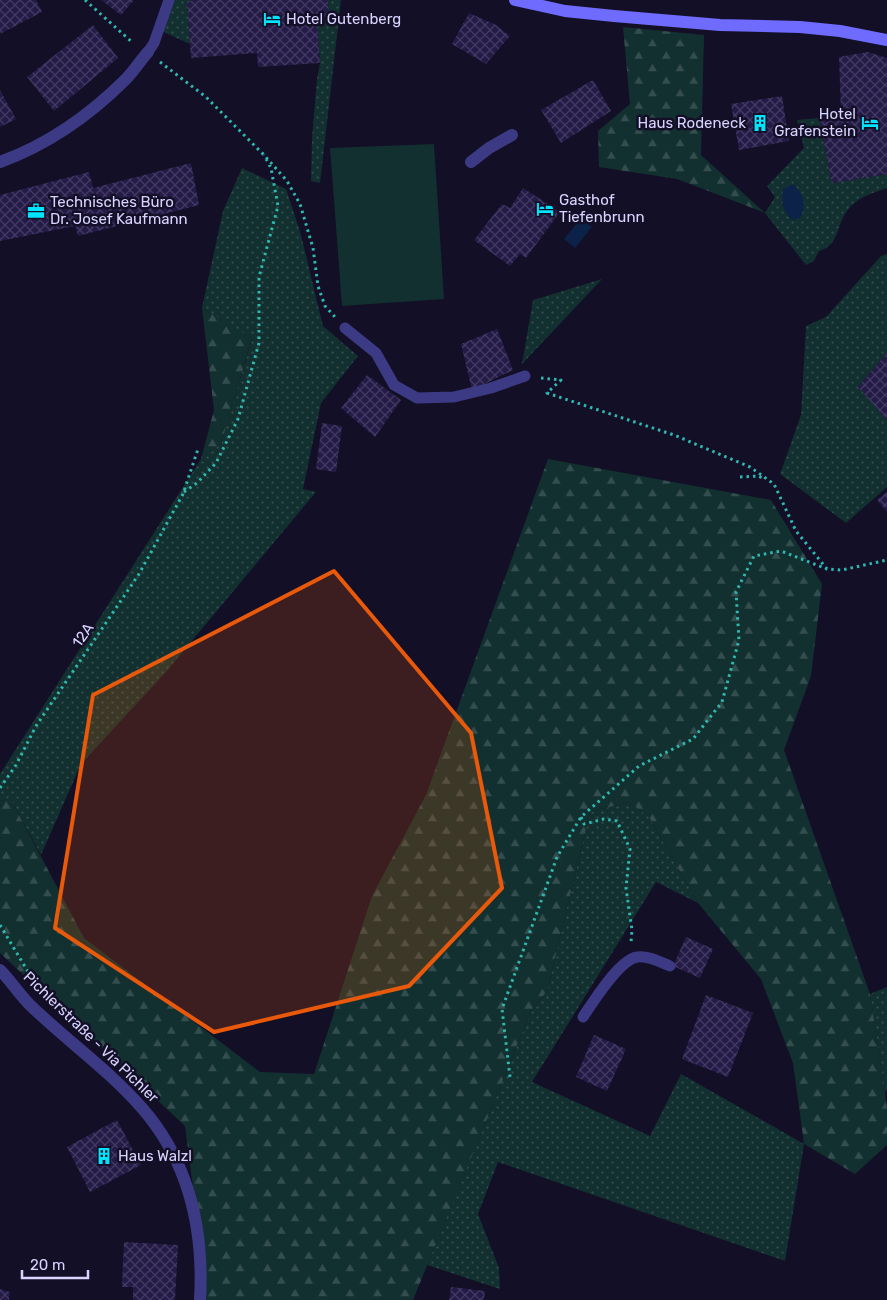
<svg xmlns="http://www.w3.org/2000/svg" width="887" height="1300" viewBox="0 0 887 1300" font-family="Rubik,sans-serif">
	<defs>
		<pattern id="grass-dots" width="8" height="8" patternUnits="userSpaceOnUse" patternTransform="scale(1.25)"><rect width="8" height="8" fill="#12302f"/><path d="M2 2h.1M6 6h.1" fill="none" stroke="#344d4e" stroke-width="1.8" stroke-linecap="round"/></pattern>
		<pattern id="forest-firs" width="22" height="20" patternUnits="userSpaceOnUse" patternTransform="scale(1.25)"><rect width="22" height="20" fill="#12302f"/><path d="M5 1l3.5 6h-7zM16 11l3.5 6h-7z" fill="#344d4e"/></pattern>
		<pattern id="building-cross-hatch" width="8" height="8" patternUnits="userSpaceOnUse" patternTransform="scale(1.25)"><rect width="8" height="8" fill="#241b47"/><path d="M0 0l8 8M0 8l8-8" fill="none" stroke="#433b63"/></pattern>
	</defs>
	<rect width="100%" height="100%" fill="#130f26"/>
	<!-- grass -->
	<path fill="url(#grass-dots)" d="M172 0H200L187 1 190 44 159 30Z
		M328 0H341L320 183 311 181 312 138 317 79 320 63 317 20 329 19Z
		M819 118 832 183 887 174V188C872 193 856 198 847 211 836 225 840 245 819 251L814 261 806 265 765 213 775 197 767 186 804 148 797 120Z
		M242 168 286 189 300 231 323 326 358 356 321 403 303 489 316 492 165 673 81 764 41 855 10 798 0 801V774L201 459 221 443 252 339 202 308 223 211Z
		M887 254V353L858 387 887 420V487L846 523 780 474 801 415 806 326 826 317 881 256Z
		M602 279 522 364 533 300Z
		M629 802 649 817 698 903 656 882 532 1082 650 1136 681 1074 804 1144 785 1261 498 1162 478 1214 499 1268 500 1289 427 1265 531 1011 547 991 590 812Z
		M887 987V1090L885 1092 870 994Z"/>
	<!-- forest -->
	<path fill="url(#forest-firs)" d="M623 27 704 35 701 155 765 213 677 179 599 167 598 131 630 104Z
		M202 308 252 338 221 444 201 459 214 410Z
		M548 459 771 500 822 584 811 676 784 750 870 994 885 1092 887 1110V1145L855 1174 804 1144 793 1063 761 979 698 903 649 817 629 802 590 812 547 991 531 1011 413 1300H198V1226L185 1126 0 953V801L10 798 84 938 260 1072 314 1074 372 896 426 795Z"/>
	<!-- pitch -->
	<path fill="#12302f" d="M434 144 444 299 342 306 330 148Z"/>
	<!-- water -->
	<path fill="#0c2248" d="M793 184C803 193 807 206 800 218L793 220C782 212 781 201 783 189Z
		M581 218 592 227 575 248 564 239Z"/>
	<!-- building -->
	<path fill="url(#building-cross-hatch)" d="M0 0H36L42 12 0 34Z
		M101 0H134L121 15Z
		M200 0H328L329 19 317 20 320 63 258 67 257 53 191 58 187 1Z
		M469 13 496 25 510 36 486 64 452 44Z
		M93 25 118 58 54 111 27 77Z
		M868 52 887 58V174L832 183 819 118 841 114 839 57Z
		M593 80 611 111 561 143 541 110Z
		M0 90 16 119 0 127Z
		M782 96 789 141 739 150 731 104Z
		M191 163 199 205 78 236 75 226 0 241V195L89 172 93 188Z
		M523 188 560 212 526 258 520 254 510 266 474 240 502 204 510 208Z
		M497 329 513 370 472 390 461 344Z
		M887 353V420L858 387Z
		M367 375 401 400 375 437 341 408Z
		M322 423 342 426 336 472 316 469Z
		M887 492V512L877 500Z
		M686 937 713 949 700 978 673 966Z
		M706 995 753 1013 728 1077 682 1059Z
		M594 1035 626 1049 607 1091 576 1077Z
		M117 1120 141 1165 90 1192 67 1147Z
		M124 1242 178 1245 175 1300H133V1287H122Z
		M451 1287 485 1291 484 1300H449Z
		M0 1289 10 1292 9 1300H0Z"/>
	<g fill="none" stroke-linecap="round" stroke-linejoin="round">
		<!-- path -->
		<path stroke="#2fb8b0" stroke-width="3" stroke-dasharray="2.5 4" stroke-linecap="butt" d="M85 0 133 43
			M160 62 206 97 264 155 287 181 300 204 313 248 318 286 325 306 335 317
			M541 378 561 380 547 393 674 435 750 467 774 484 796 531 827 569 842 570 887 560
			M740 477 759 476 762 478
			M184 492 197 483 216 463 238 419 259 343V277L278 206 271 168 264 155
			M0 788 16 765 36 726 139 574 183 494 198 449
			M581 817 584 824 604 819 617 821 630 849 626 888 632 930 631 942
			M0 925 33 980
			M510 1077 502 1009 557 857 581 817 639 766 693 739 722 702 739 640 736 592 754 556 781 551 827 569"/>
		<!-- lane -->
		<path stroke="#3d3a85" stroke-width="11" d="M148 52 154 43 169 0
			M345 328 376 353 394 385 417 398 454 397 491 388 525 376
			M583 1017C593 1002 619 960 637 957 648 955 660 962 670 966"/>
		<!-- street -->
		<path stroke="#3d3a85" stroke-width="12" d="M0 162C47 145 91 114 126 79 134 71 140 61 148 52
			M471 162 489 148 512 135
			M0 970C11 981 19 994 30 1005 66 1040 109 1070 142 1108 189 1162 204 1230 200 1300"/>
		<!-- secondary -->
		<path stroke="#6f6bff" stroke-width="12" d="M515 0 565 11 614 16 720 25 800 27 840 31 887 40"/>
	</g>
	<!-- marked area -->
	<path fill="#e8590c" fill-opacity="0.2" stroke="#e8590c" stroke-width="4" stroke-linejoin="round" d="M334 571 471 733 502 888 409 986 214 1032 55 928 93 695Z"/>
	<!-- icons -->
	<defs>
		<g id="hotel-bare" transform="scale(1.35)"><path d="M-6-4.5h1.5V1H6V5H4.5V3h-9V5H-6ZM-4 0a1.8 1.8 0 1 1 3.6 0ZM.5 0V-2.5h3Q6-2.5 6 0Z" fill="#00e5ff" stroke="#130f26" stroke-width="2.5" paint-order="stroke"/></g>
		<g id="building-bare" transform="scale(1.35)"><path d="M-4-6H4V6H1V3H-1V6H-4ZM-2.5-4.3h1.7v1.8h-1.7ZM.8-4.3h1.7v1.8H.8ZM-2.5-1h1.7V.8h-1.7ZM.8-1h1.7V.8H.8Z" fill="#00e5ff" stroke="#130f26" stroke-width="2.5" paint-order="stroke"/></g>
		<g id="office-bare" transform="scale(1.35)"><path d="M-6-3h4V-5.5h4V-3h4V5H-6ZM-1-4.5V-3h2v-1.5ZM-6 0V1H6V0Z" fill="#00e5ff" stroke="#130f26" stroke-width="2.5" paint-order="stroke"/></g>
	</defs>
	<g fill-rule="evenodd">
		<use href="#hotel-bare" x="272" y="19"/>
		<use href="#building-bare" x="760" y="123"/>
		<use href="#hotel-bare" x="870" y="123"/>
		<use href="#hotel-bare" x="545" y="209"/>
		<use href="#office-bare" x="36" y="211"/>
		<use href="#building-bare" x="104" y="1156"/>
	</g>
	<g text-anchor="middle" dominant-baseline="central" stroke-width="5" stroke-linejoin="round" paint-order="stroke">
		<!-- poi labels -->
		<g font-size="15" fill="#d9d4ff" stroke="#130f26" text-anchor="start">
			<text x="286" y="19">Hotel Gutenberg</text>
			<text x="856" y="114" text-anchor="end">Hotel<tspan x="856" dy="17">Grafenstein</tspan></text>
			<text x="746" y="123" text-anchor="end">Haus Rodeneck</text>
			<text x="559" y="200">Gasthof<tspan x="559" dy="17">Tiefenbrunn</tspan></text>
			<text x="50" y="202">Technisches Büro<tspan x="50" dy="17">Dr. Josef Kaufmann</tspan></text>
			<text x="118" y="1156">Haus Walzl</text>
		</g>
		<!-- street labels -->
		<g font-size="15" fill="#d9d4ff" stroke="#130f26">
			<text transform="translate(83 635) rotate(-55)">12A</text>
			<text transform="translate(91 1037) rotate(44)">Pichlerstraße - Via Pichler</text>
		</g>
	</g>
	<!-- scale -->
	<path d="M22 1270v8h66v-8" fill="none" stroke="#d9d4ff" stroke-width="2.5"/>
	<text x="30" y="1270" font-size="15" fill="#d9d4ff" stroke="#130f26" stroke-width="4" paint-order="stroke">20 m</text>
</svg>
